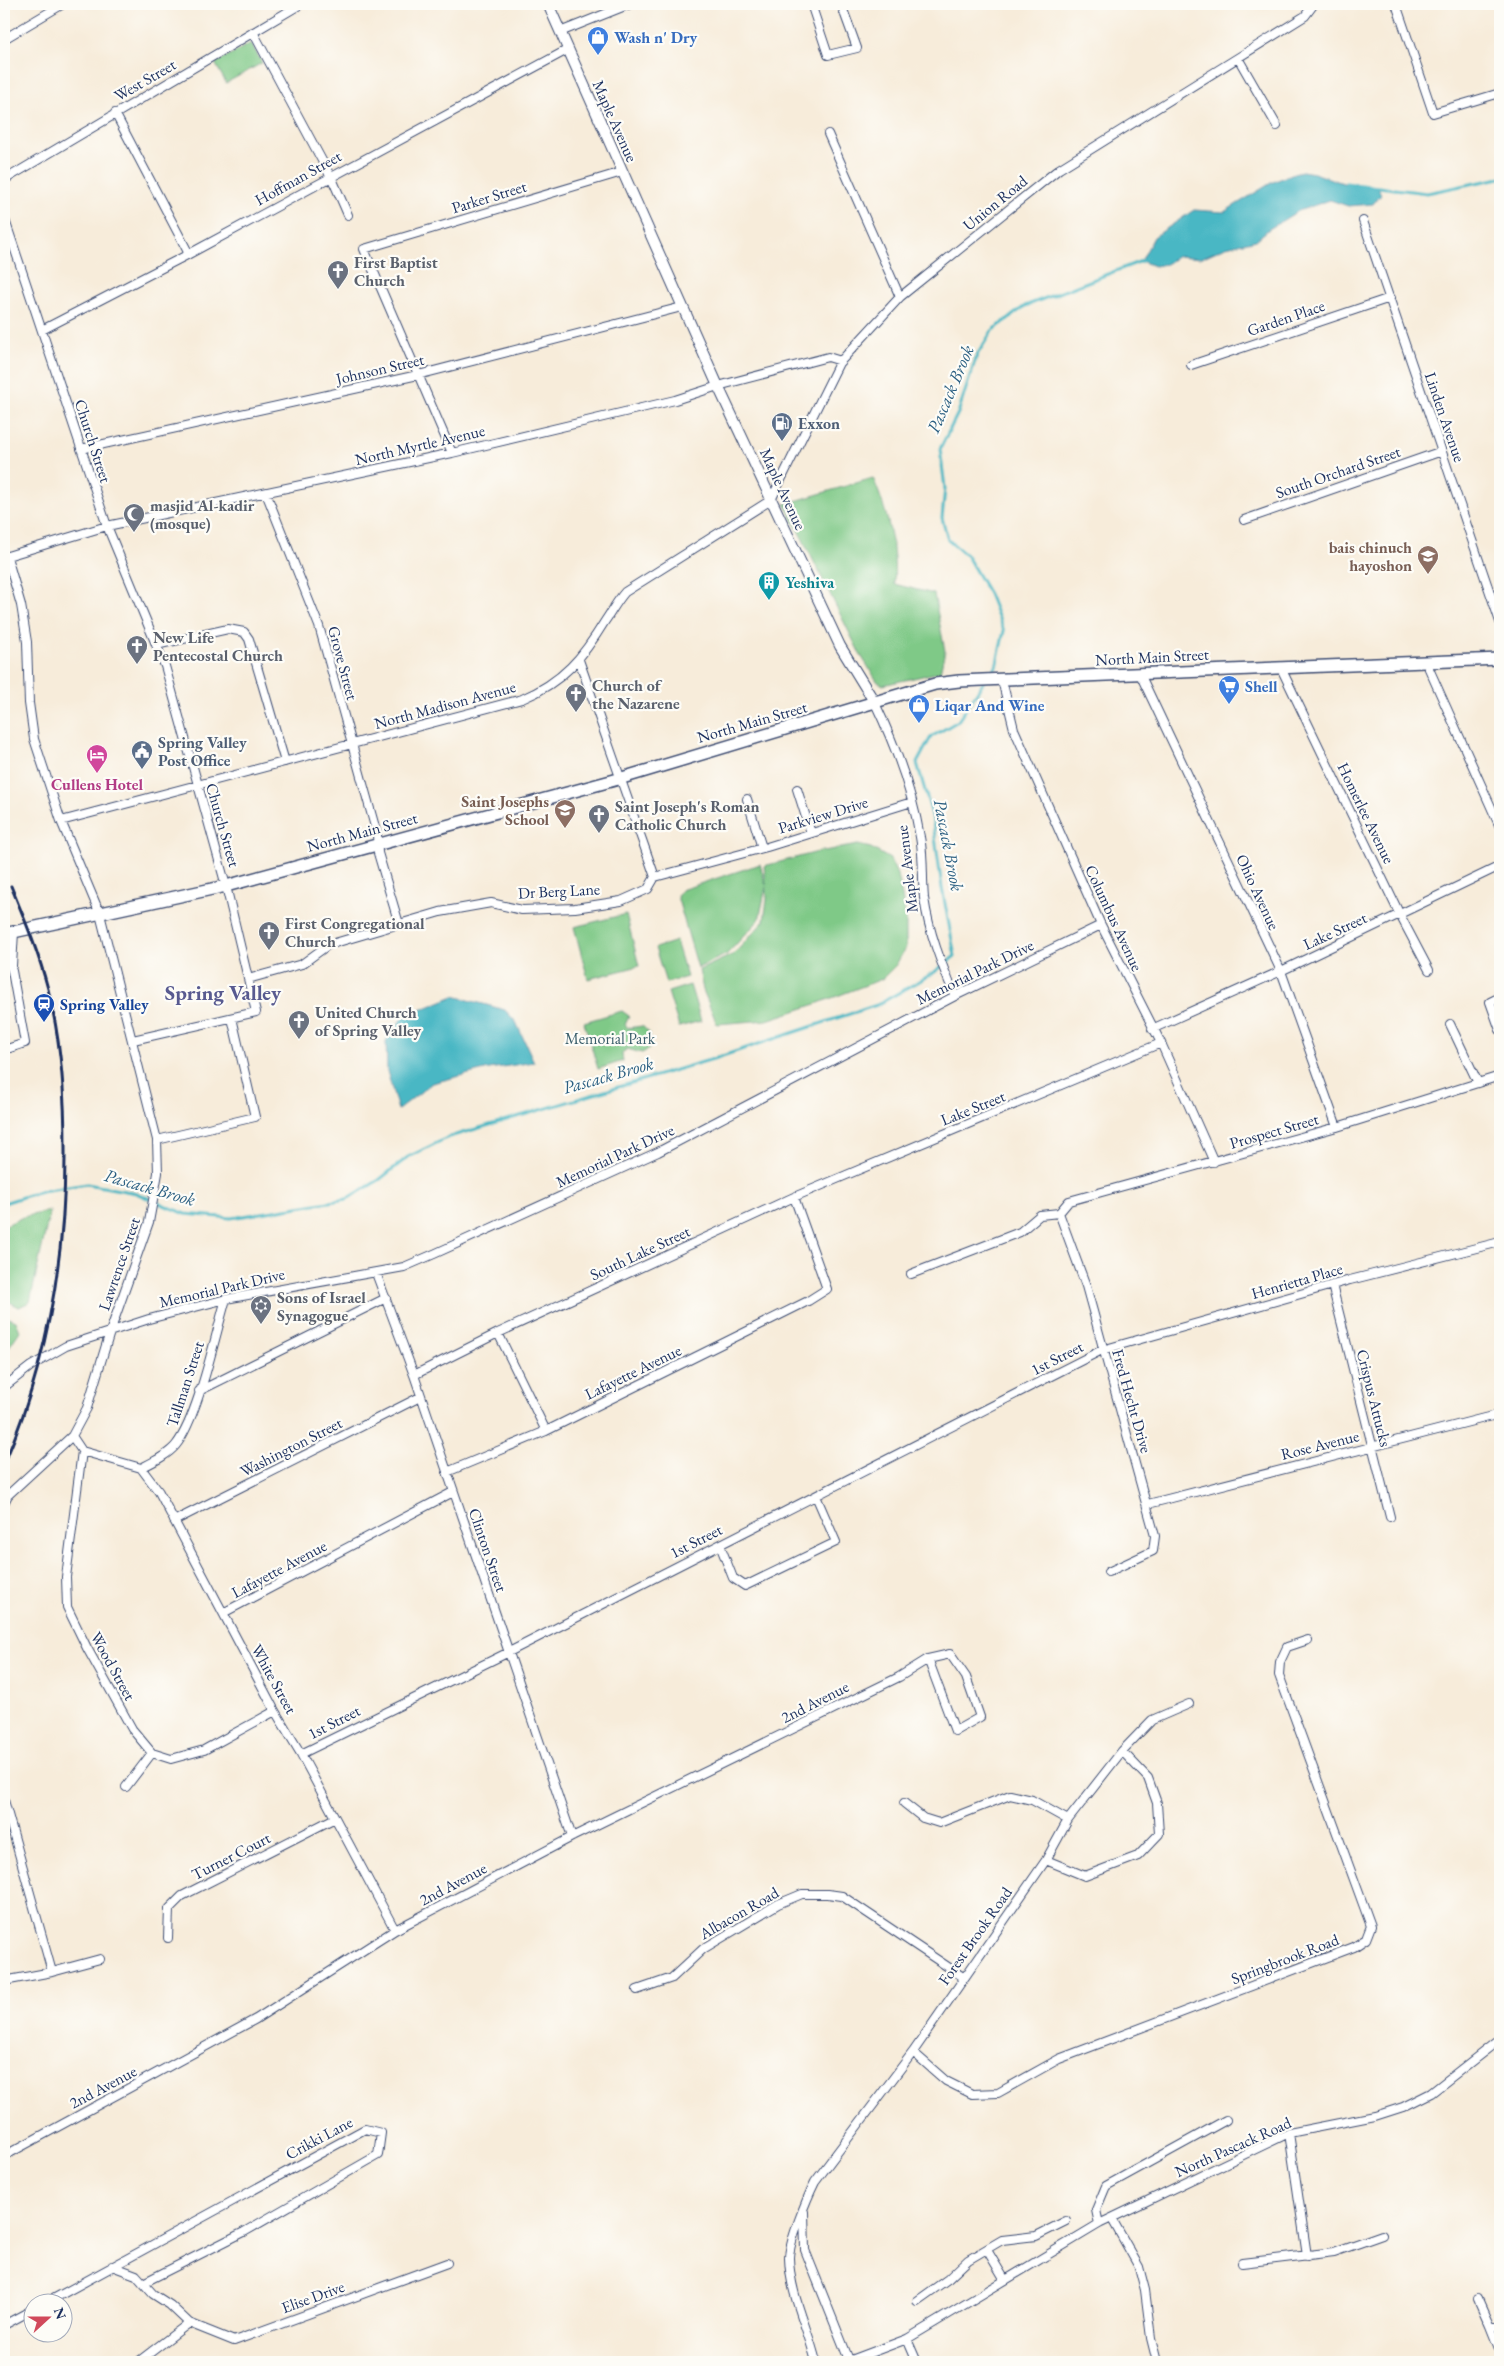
<svg xmlns="http://www.w3.org/2000/svg" width="1504" height="2366" viewBox="0 0 1504 2366" font-family="'EB Garamond',serif">
	<rect width="100%" height="100%" fill="#fdfcf7"/>
	<filter id="ink" filterUnits="userSpaceOnUse"><feTurbulence type="fractalNoise" baseFrequency=".02" numOctaves="2"/><feDisplacementMap in="SourceGraphic" scale="10" xChannelSelector="R" yChannelSelector="G"/><feConvolveMatrix kernelMatrix="1 2 1 2 8 2 1 2 1" color-interpolation-filters="sRGB"/></filter>
	<filter id="wash" filterUnits="userSpaceOnUse"><feTurbulence type="fractalNoise" baseFrequency=".0096" numOctaves="4" result="noise"/><feDisplacementMap in="SourceGraphic" scale="20" xChannelSelector="R" yChannelSelector="G"/><feGaussianBlur stdDeviation="1.12" result="paint"/><feColorMatrix in="noise" values="0 0 0 0 0 0 0 0 0 0 0 0 0 0 0 0 0 1.4 0 .05"/><feComposite in="paint" operator="in"/></filter>
	<g filter="url(#wash)">
		<rect width="100%" height="100%" fill="#f7ecda"/>
		<!-- green -->
		<path fill="#7fc987" stroke="#4d7c72" d="M251 43 262 63 226 83 215 63Z
			M873 478C887 510 897 549 894 584L934 594 945 651 940 672 883 685 877 681 860 654 785 504Z
			M858 845 871 848 890 859 899 879 906 919V947L896 965 882 979 816 1004 767 1020 717 1024 703 990 699 970 734 954 764 921 767 899 766 887 759 920 727 954 698 968 677 896 681 890 760 864 766 885 764 866 818 852Z
			M626 914 639 966 588 979 574 927Z
			M676 941 687 977 666 983 655 948Z
			M690 985 701 1021 679 1027 668 992Z
			M622 1011 629 1016 625 1025 628 1028 642 1026C651 1033 652 1038 649 1049L642 1053 627 1049 622 1054 623 1061 598 1069 584 1022Z
			M50 1211 30 1302 19 1307 4 1299V1226L23 1217Z
			M4 1316 16 1321 20 1331 4 1354Z"/>
		<!-- water -->
		<path fill="#4ab7c4" stroke="#327391" d="M1302 171 1314 173 1343 183 1378 187 1381 195 1373 204 1348 206 1330 200 1298 211 1269 229 1256 240 1226 247 1201 258 1178 256 1166 264 1154 266 1141 261 1154 237 1194 210 1224 212 1271 183 1294 173Z
			M454 996 505 1010 516 1022 534 1062 489 1069 432 1083 398 1110 387 1071 386 1041 403 1017Z"/>
		<g fill="none" stroke-linecap="round" stroke-linejoin="round">
			<!-- stream -->
			<path stroke="#4ab7c4" stroke-width="3" d="M1346 183 1427 193 1500 178
				M988 677 996 667 1004 631 989 594 967 556 948 540 942 518 945 488 940 449 958 413 977 355 992 331 1025 306 1144 260
				M4 1203 41 1191 87 1184 136 1193 185 1214 231 1218 347 1199 379 1180 408 1157 449 1137 713 1059 877 1005 932 974 955 956 942 888 932 815 917 763 931 737 958 721 983 683"/>
		</g>
	</g>
	<g filter="url(#ink)">
		<g fill="none" stroke-linecap="round" stroke-linejoin="round">
			<!-- minor casing -->
			<g stroke="#3c4b71" stroke-width="10">
				<path id="minor" d="M811 4 828 55 857 48 841 4
					M1396 4 1433 113 1500 93
					M253 32 334 183 348 215
					M560 32 630 4
					M4 39 63 4
					M1238 58 1277 126
					M115 113 189 254
					M828 134 900 297
					M4 180 301 4
					M4 217 107 526 165 666 226 886 256 1012 133 1040
					M1363 221 1500 622
					M42 330 189 254 567 50
					M1191 365 1390 298
					M81 449 418 375 682 307
					M452 453 364 249 622 172
					M266 493 319 626 377 834 378 853 399 924
					M1244 520 1442 451
					M4 557 107 526 452 453 675 400 718 386 828 357 841 361
					M156 645 228 629 244 632 249 639 285 762
					M579 660 655 877
					M1426 662 1500 827
					M1281 668 1400 915 1429 970
					M1140 674 1281 971 1337 1127
					M1002 680 1014 729 1101 925 1161 1043 1214 1162
					M875 703C895 745 912 790 920 837 924 857 922 877 924 898 929 933 941 963 955 996
					M797 789 811 833
					M747 799 762 848
					M61 821 522 699C563 682 583 657 605 621 612 611 617 601 625 592L771 500 839 363 900 297 1059 169 1305 16 1314 4
					M655 877 767 847 912 802
					M4 947 12 971 25 1043 4 1050
					M12 966 14 932
					M248 979 302 964 328 945 440 912 491 903 522 910 575 908 621 901 648 889 655 877
					M1500 997 1490 1002 1500 1030
					M1450 1024 1478 1083
					M1152 1029 1281 971 1500 866
					M157 1140 255 1117 232 1018
					M1059 1213 1069 1201 1337 1127 1500 1076
					M1059 1213 1086 1286 1155 1536 1153 1551 1108 1572
					M376 1273 414 1375 572 1837
					M911 1274 1020 1232 1040 1215 1059 1213
					M1332 1285 1390 1517
					M498 1333 546 1431
					M414 1375 498 1333 794 1197 1161 1043
					M4 1387 31 1366 66 1346 149 1319 226 1299 404 1267 434 1254 658 1152 955 996 1101 925
					M199 1391 386 1298
					M72 1436 82 1451 141 1468C153 1462 168 1455 176 1445 198 1417 215 1336 226 1299
					M82 1451 66 1577 67 1607 87 1648 132 1729 152 1753 171 1759 204 1750 275 1711
					M141 1468 159 1492 275 1711 301 1754 395 1930
					M447 1472 546 1431 808 1301 827 1289 794 1197
					M4 1503 8 1495 72 1436 87 1408 110 1332 149 1222 158 1173 157 1140 100 914 61 821 34 739 29 703 27 642 21 605 7 557
					M1148 1504 1500 1414
					M174 1521 420 1397
					M720 1545 733 1578 745 1586 836 1542 816 1496
					M223 1613 453 1492
					M301 1754 509 1652 1102 1350 1350 1280 1500 1242
					M126 1787 152 1753
					M4 1800 52 1972
					M904 1803 923 1818 939 1823 1010 1795 1032 1800 1068 1820
					M1046 1860 1085 1876 1138 1856 1159 1834 1157 1803 1148 1778 1122 1751
					M168 1938 169 1909 182 1896 335 1818
					M4 1981 52 1972 100 1959
					M637 1990 672 1978 703 1949 778 1904 802 1894H828L842 1896 963 1977
					M913 2052 946 2081 972 2094 998 2093 1059 2059 1354 1947 1366 1939 1371 1926 1279 1675 1280 1662 1287 1647 1308 1640
					M1289 2133 1307 2256
					M4 2156 256 2019 395 1930 572 1837 899 1677 928 1659 950 1654 966 1677 980 1717 955 1731 928 1659
					M804 2212 805 2250 849 2360
					M1112 2219 1139 2267 1145 2290 1151 2338 1157 2362
					M1099 2224 1096 2210 1106 2186 1226 2120
					M987 2250 1005 2280
					M1242 2263 1334 2252 1382 2235
					M112 2266 136 2275 153 2294 170 2305 189 2323 234 2341 447 2263
					M1478 2299 1490 2326
					M917 2301 948 2279 968 2260 1002 2240 1036 2236 1066 2221
					M44 2304 365 2129 381 2133 378 2155 244 2232 143 2283
					M4 2325 32 2310
					M1500 2326H1490L1500 2351
					M907 2339 917 2362
					M138 2362 189 2323
					M816 2362C808 2328 790 2295 789 2258 789 2242 807 2198 815 2182L913 2052 1046 1860 1068 1820 1122 1751 1152 1720 1189 1704
					M846 2362 907 2339 1099 2224 1289 2133 1375 2116 1403 2107 1431 2093 1500 2039"/>
			</g>
			<!-- tertiary casing -->
			<g stroke="#3c4b71" stroke-width="12">
				<path id="tertiary" d="M548 4 718 386 840 646 875 703"/>
			</g>
			<!-- secondary casing -->
			<g stroke="#3c4b71" stroke-width="14">
				<path id="secondary" d="M4 934 226 886 622 778 935 684 959 681 1500 659"/>
			</g>
			<!-- minor -->
			<use href="#minor" stroke="#fff" stroke-width="8"/>
			<!-- tertiary -->
			<use href="#tertiary" stroke="#fff" stroke-width="10"/>
			<!-- secondary -->
			<use href="#secondary" stroke="#fff" stroke-width="11"/>
			<!-- rail -->
			<path stroke="#1b2f5e" stroke-width="3" d="M4 1464C48 1362 66 1257 65 1147 65 1094 61 1041 48 989 39 954 25 920 11 886"/>
		</g>
	</g>
	<!-- icons -->
	<defs>
		<g id="shop-pin" transform="scale(1.125)"><path d="M0 17L-7.5 6A9.5 9.5 0 1 1 7.5 6Z" fill="#3f7fe0" stroke="#fdfcf7"/><path d="M-5-2.5h2.3a2.7 3.5 0 0 1 5.4 0H5L5.5 6h-11ZM-1.5-2.5h3a1.5 2.3 0 0 0-3 0Z" fill="#fff"/></g>
		<g id="church-pin" transform="scale(1.125)"><path d="M0 17L-7.5 6A9.5 9.5 0 1 1 7.5 6Z" fill="#6b7280" stroke="#fdfcf7"/><path d="M-1.2-6h2.4v3.5h3.3v2.4h-3.3V6h-2.4V-.1h-3.3v-2.4h3.3Z" fill="#fff"/></g>
		<g id="fuel-pin" transform="scale(1.125)"><path d="M0 17L-7.5 6A9.5 9.5 0 1 1 7.5 6Z" fill="#5c6f8a" stroke="#fdfcf7"/><path d="M-5.5-6h7V0h2V4h1.3V-2.5L3-4.5l.8-.8L6-3V5H2.5V1h-1V6h-7ZM-4.2-4.7v3.2H.2V-4.7Z" fill="#fff"/></g>
		<g id="mosque-pin" transform="scale(1.125)"><path d="M0 17L-7.5 6A9.5 9.5 0 1 1 7.5 6Z" fill="#6b7280" stroke="#fdfcf7"/><path d="M3.5-4.9A6 6 0 1 0 3.5 4.9A5 5 0 1 1 3.5-4.9Z" fill="#fff"/></g>
		<g id="school-pin" transform="scale(1.125)"><path d="M0 17L-7.5 6A9.5 9.5 0 1 1 7.5 6Z" fill="#8d6e63" stroke="#fdfcf7"/><path d="M0-5L7-2L0 1L-7-2ZM-4 1L0 2.5L4 1V4Q0 6-4 4Z" fill="#fff"/></g>
		<g id="building-pin" transform="scale(1.125)"><path d="M0 17L-7.5 6A9.5 9.5 0 1 1 7.5 6Z" fill="#0f9aa8" stroke="#fdfcf7"/><path d="M-4-6H4V6H1V3H-1V6H-4ZM-2.5-4.3h1.7v1.8h-1.7ZM.8-4.3h1.7v1.8H.8ZM-2.5-1h1.7V.8h-1.7ZM.8-1h1.7V.8H.8Z" fill="#fff"/></g>
		<g id="supermarket-pin" transform="scale(1.125)"><path d="M0 17L-7.5 6A9.5 9.5 0 1 1 7.5 6Z" fill="#3f7fe0" stroke="#fdfcf7"/><path d="M-6-5.5h2.5l.6 2H6L4.5 2H-2.5L-4.4-4H-6ZM-1.5 3.2a1.3 1.3 0 1 0 .1 0ZM3 3.2a1.3 1.3 0 1 0 .1 0Z" fill="#fff"/></g>
		<g id="civic-pin" transform="scale(1.125)"><path d="M0 17L-7.5 6A9.5 9.5 0 1 1 7.5 6Z" fill="#5c6f8a" stroke="#fdfcf7"/><path d="M-.6-6.5H3V-4.5H.6V-3L4-1V1h2V6H-6V1h2V-1L-.6-3ZM-1.2 2.5V6h2.4V2.5Z" fill="#fff"/></g>
		<g id="hotel-pin" transform="scale(1.125)"><path d="M0 17L-7.5 6A9.5 9.5 0 1 1 7.5 6Z" fill="#d1479c" stroke="#fdfcf7"/><path d="M-6-4.5h1.5V1H6V5H4.5V3h-9V5H-6ZM-4 0a1.8 1.8 0 1 1 3.6 0ZM.5 0V-2.5h3Q6-2.5 6 0Z" fill="#fff"/></g>
		<g id="station-pin" transform="scale(1.125)"><path d="M0 17L-7.5 6A9.5 9.5 0 1 1 7.5 6Z" fill="#1a4fb4" stroke="#fdfcf7"/><path d="M-3-6H3Q5-6 5-4V2Q5 4 3 4L4.5 6H3L1.5 4h-3L-3 6H-4.5L-3 4Q-5 4-5 2V-4Q-5-6-3-6ZM-3.5-4v3h7v-3ZM-3.5 1v1.5H-2V1ZM2 1v1.5H3.5V1Z" fill="#fff"/></g>
		<g id="synagogue-pin" transform="scale(1.125)"><path d="M0 17L-7.5 6A9.5 9.5 0 1 1 7.5 6Z" fill="#6b7280" stroke="#fdfcf7"/><path d="M0-6.5L5.6 3.2H-5.6ZM0 6.5L5.6-3.2H-5.6Z" fill="#fff"/></g>
	</defs>
	<g fill-rule="evenodd">
		<use href="#shop-pin" x="598" y="37"/>
		<use href="#church-pin" x="338" y="271"/>
		<use href="#fuel-pin" x="782" y="423"/>
		<use href="#mosque-pin" x="134" y="514"/>
		<use href="#school-pin" x="1428" y="556"/>
		<use href="#building-pin" x="769" y="582"/>
		<use href="#church-pin" x="137" y="646"/>
		<use href="#supermarket-pin" x="1229" y="686"/>
		<use href="#church-pin" x="576" y="694"/>
		<use href="#shop-pin" x="919" y="705"/>
		<use href="#civic-pin" x="142" y="751"/>
		<use href="#hotel-pin" x="97" y="755"/>
		<use href="#school-pin" x="565" y="810"/>
		<use href="#church-pin" x="599" y="815"/>
		<use href="#church-pin" x="269" y="932"/>
		<use href="#station-pin" x="44" y="1004"/>
		<use href="#church-pin" x="299" y="1021"/>
		<use href="#synagogue-pin" x="261" y="1306"/>
	</g>
	<g text-anchor="middle" dominant-baseline="central" stroke-width="4.5" stroke-linejoin="round" paint-order="stroke">
		<!-- shop labels -->
		<g font-size="16" font-weight="bold" fill="#366cbe" stroke="#fdfcf7" text-anchor="start">
			<text x="614" y="37">Wash n' Dry</text>
			<text x="1245" y="686">Shell</text>
			<text x="935" y="705">Liqar And Wine</text>
		</g>
		<!-- street labels -->
		<g font-size="16" fill="#1b2f5e" stroke="#fdfcf7">
			<text transform="translate(145 80) rotate(-30)">West Street</text>
			<text transform="translate(615 121) rotate(66)">Maple Avenue</text>
			<text transform="translate(298 178) rotate(-29)">Hoffman Street</text>
			<text transform="translate(489 197) rotate(-17)">Parker Street</text>
			<text transform="translate(995 203) rotate(-39)">Union Road</text>
			<text transform="translate(1286 318) rotate(-19)">Garden Place</text>
			<text transform="translate(380 369) rotate(-13)">Johnson Street</text>
			<text transform="translate(1445 417) rotate(71)">Linden Avenue</text>
			<text transform="translate(93 441) rotate(72)">Church Street</text>
			<text transform="translate(420 445) rotate(-13)">North Myrtle Avenue</text>
			<text transform="translate(1338 472) rotate(-19)">South Orchard Street</text>
			<text transform="translate(783 489) rotate(65)">Maple Avenue</text>
			<text transform="translate(1152 657) rotate(-3)">North Main Street</text>
			<text transform="translate(343 663) rotate(75)">Grove Street</text>
			<text transform="translate(445 705) rotate(-15)">North Madison Avenue</text>
			<text transform="translate(752 722) rotate(-16)">North Main Street</text>
			<text transform="translate(1366 813) rotate(64)">Homerlee Avenue</text>
			<text transform="translate(823 815) rotate(-17)">Parkview Drive</text>
			<text transform="translate(223 825) rotate(74)">Church Street</text>
			<text transform="translate(362 832) rotate(-15)">North Main Street</text>
			<text transform="translate(907 869) rotate(-97)">Maple Avenue</text>
			<text transform="translate(559 891) rotate(-3)">Dr Berg Lane</text>
			<text transform="translate(1258 892) rotate(65)">Ohio Avenue</text>
			<text transform="translate(1114 918) rotate(65)">Columbus Avenue</text>
			<text transform="translate(1335 931) rotate(-25)">Lake Street</text>
			<text transform="translate(975 972) rotate(-26)">Memorial Park Drive</text>
			<text transform="translate(973 1108) rotate(-22)">Lake Street</text>
			<text transform="translate(1274 1131) rotate(-16)">Prospect Street</text>
			<text transform="translate(615 1156) rotate(-25)">Memorial Park Drive</text>
			<text transform="translate(640 1253) rotate(-25)">South Lake Street</text>
			<text transform="translate(119 1264) rotate(-71)">Lawrence Street</text>
			<text transform="translate(1297 1281) rotate(-16)">Henrietta Place</text>
			<text transform="translate(222 1288) rotate(-13)">Memorial Park Drive</text>
			<text transform="translate(1057 1358) rotate(-27)">1st Street</text>
			<text transform="translate(633 1372) rotate(-26)">Lafayette Avenue</text>
			<text transform="translate(185 1384) rotate(-72)">Tallman Street</text>
			<text transform="translate(1374 1398) rotate(76)">Crispus Attucks</text>
			<text transform="translate(1132 1401) rotate(74)">Fred Hecht Drive</text>
			<text transform="translate(1320 1445) rotate(-14)">Rose Avenue</text>
			<text transform="translate(291 1447) rotate(-27)">Washington Street</text>
			<text transform="translate(696 1541) rotate(-27)">1st Street</text>
			<text transform="translate(488 1550) rotate(71)">Clinton Street</text>
			<text transform="translate(279 1569) rotate(-28)">Lafayette Avenue</text>
			<text transform="translate(113 1666) rotate(61)">Wood Street</text>
			<text transform="translate(274 1679) rotate(61)">White Street</text>
			<text transform="translate(815 1702) rotate(-27)">2nd Avenue</text>
			<text transform="translate(334 1722) rotate(-27)">1st Street</text>
			<text transform="translate(231 1856) rotate(-27)">Turner Court</text>
			<text transform="translate(453 1884) rotate(-28)">2nd Avenue</text>
			<text transform="translate(739 1913) rotate(-30)">Albacon Road</text>
			<text transform="translate(975 1936) rotate(-55)">Forest Brook Road</text>
			<text transform="translate(1285 1959) rotate(-21)">Springbrook Road</text>
			<text transform="translate(103 2087) rotate(-28)">2nd Avenue</text>
			<text transform="translate(319 2138) rotate(-28)">Crikki Lane</text>
			<text transform="translate(1233 2147) rotate(-24)">North Pascack Road</text>
			<text transform="translate(313 2297) rotate(-20)">Elise Drive</text>
		</g>
		<!-- worship labels -->
		<g font-size="16" font-weight="bold" fill="#5b616d" stroke="#fdfcf7" text-anchor="start">
			<text x="354" y="262">First Baptist<tspan x="354" dy="18">Church</tspan></text>
			<text x="150" y="505">masjid Al-kadir<tspan x="150" dy="18">(mosque)</tspan></text>
			<text x="153" y="637">New Life<tspan x="153" dy="18">Pentecostal Church</tspan></text>
			<text x="592" y="685">Church of<tspan x="592" dy="18">the Nazarene</tspan></text>
			<text x="615" y="806">Saint Joseph's Roman<tspan x="615" dy="18">Catholic Church</tspan></text>
			<text x="285" y="923">First Congregational<tspan x="285" dy="18">Church</tspan></text>
			<text x="315" y="1012">United Church<tspan x="315" dy="18">of Spring Valley</tspan></text>
			<text x="277" y="1297">Sons of Israel<tspan x="277" dy="18">Synagogue</tspan></text>
		</g>
		<!-- service labels -->
		<g font-size="16" font-weight="bold" fill="#4e5e75" stroke="#fdfcf7" text-anchor="start">
			<text x="798" y="423">Exxon</text>
			<text x="158" y="742">Spring Valley<tspan x="158" dy="18">Post Office</tspan></text>
		</g>
		<!-- education labels -->
		<g font-size="16" font-weight="bold" fill="#785e54" stroke="#fdfcf7" text-anchor="end">
			<text x="1412" y="547">bais chinuch<tspan x="1412" dy="18">hayoshon</tspan></text>
			<text x="549" y="801">Saint Josephs<tspan x="549" dy="18">School</tspan></text>
		</g>
		<!-- culture labels -->
		<g font-size="16" font-weight="bold" fill="#0d838f" stroke="#fdfcf7" text-anchor="start">
			<text x="785" y="582">Yeshiva</text>
		</g>
		<!-- hotel labels -->
		<g font-size="16" font-weight="bold" fill="#b23c85" stroke="#fdfcf7">
			<text x="97" y="784">Cullens Hotel</text>
		</g>
		<!-- transit labels -->
		<g font-size="16" font-weight="bold" fill="#164399" stroke="#fdfcf7" text-anchor="start">
			<text x="60" y="1004">Spring Valley</text>
		</g>
		<!-- park labels -->
		<g font-size="16" fill="#395d6a" stroke="#fdfcf7">
			<text x="610" y="1038">Memorial Park</text>
		</g>
		<!-- water labels -->
		<g font-size="18" font-style="italic" fill="#2b5f82" stroke="#fdfcf7">
			<text transform="translate(950 389) rotate(-67)">Pascack Brook</text>
			<text transform="translate(949 845) rotate(79)">Pascack Brook</text>
			<text transform="translate(608 1075) rotate(-16)">Pascack Brook</text>
			<text transform="translate(150 1187) rotate(16)">Pascack Brook</text>
		</g>
		<!-- district labels -->
		<g font-size="21" font-weight="bold" fill="#585a90" stroke="#fdfcf7">
			<text x="223" y="992">Spring Valley</text>
		</g>
	</g>
	<!-- margin -->
	<rect width="1504" height="2366" fill="none" stroke="#fdfcf7" stroke-width="20"/>
	<!-- north arrow -->
	<g transform="translate(48 2318) rotate(69)"><circle r="24" fill="#fdfcf7" stroke="#a3aaba"/>
	<path d="M0-4L9 19L0 12L-9 19Z" fill="#d1495b"/>
	<text y="-8" font-size="14" font-weight="bold" text-anchor="middle" fill="#1b2f5e">N</text>
	</g>
</svg>
